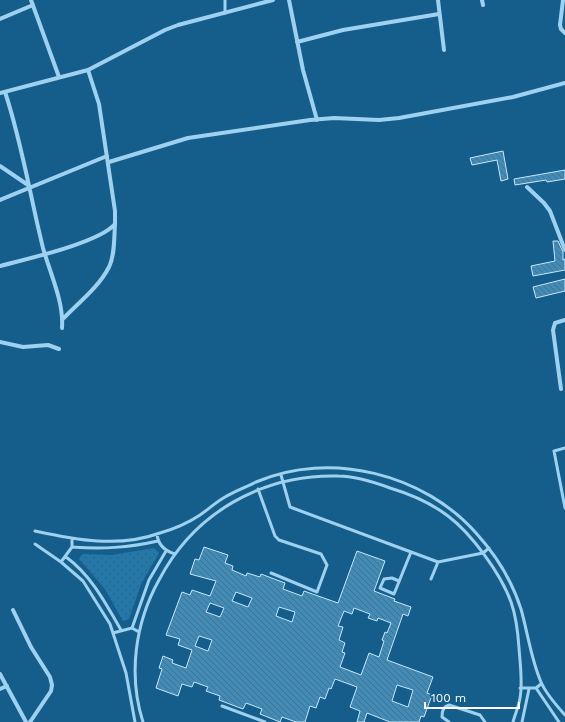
<svg xmlns="http://www.w3.org/2000/svg" width="565" height="722" viewBox="0 0 565 722" font-family="'Work Sans',sans-serif">
	<defs>
		<pattern id="grass-dots" width="8" height="8" patternUnits="userSpaceOnUse"><rect width="8" height="8" fill="#2478a9"/><path d="M2 2h.1M6 6h.1" fill="none" stroke="#38627a" stroke-width="1.8" stroke-linecap="round"/></pattern>
		<pattern id="building-back-hatch" width="6" height="6" patternUnits="userSpaceOnUse"><rect width="6" height="6" fill="#428bb7"/><path d="M-1 5l2 2M0 0l6 6M5-1l2 2" fill="none" stroke="#46728c"/></pattern>
	</defs>
	<rect width="100%" height="100%" fill="#155e8c"/>
	<!-- grass -->
	<path fill="url(#grass-dots)" d="M154 548 159 553 141 584 129 619 123 621 105 589 79 559 82 554 112 555Z"/>
	<!-- building -->
	<path fill="url(#building-back-hatch)" stroke="#c5e7fb" fill-rule="evenodd" d="M503 151 508 179 501 181 497 160 472 165 470 158Z
		M565 170V179L547 182 546 180 515 185 514 179Z
		M553 241H558L563 252V260L565 259V270L533 276 531 266 555 261Z
		M565 279V291L536 298 533 287Z
		M204 547 228 555 225 563 233 566 232 570 246 576 247 573 260 577 261 574 285 583 283 589 302 596 304 591 338 603 357 551 385 561 374 591 395 599 394 601 411 607 408 616 403 614 387 660 433 677 427 693 432 695 424 717 421 716 419 722H390L367 713 364 722H357L360 711 350 707 357 687 335 679 331 689 329 688 325 699 320 697 316 708 310 706 305 722H296L282 717 280 722 260 714 262 709 246 703 243 709 219 700 220 696 206 691 208 687 194 682 192 687 182 684 178 696 156 688 162 669 159 668 163 656 173 660 172 663 186 668 192 650 178 645 180 639 166 635 182 592 190 595 192 590 210 596 216 581 190 574 195 559 199 560ZM236 592 252 598 248 607 232 601ZM210 603 224 608 220 617 206 612ZM279 607 295 612 292 622 276 616ZM354 608 370 614 368 618 377 621 378 618 391 623 387 633 385 632 382 640 384 641 379 657 369 653 361 675 340 667 345 653 342 652 345 643 339 640 343 627 338 626 344 611 352 614ZM199 636 212 640 208 651 195 646ZM397 685 413 690 408 707 392 701Z"/>
	<g fill="none" stroke-linecap="round" stroke-linejoin="round">
		<!-- service -->
		<path stroke="#9ed1f0" stroke-width="3" d="M225 13V0
			M565 448 554 451 565 508
			M281 475 290 507 438 562 483 553 489 548
			M258 489 275 536 279 540 321 554 327 565 317 592 271 573
			M35 531C76 540 119 548 160 533 174 529 188 523 200 515 209 509 216 502 225 497 235 491 246 487 256 482 330 450 424 474 476 533 496 555 512 581 521 609 528 634 531 659 541 682 546 694 556 705 565 715
			M157 534C158 545 165 551 175 554
			M35 544 61 562 83 581 110 624 126 673 135 722
			M72 547C103 549 127 548 158 541
			M66 557C91 575 106 604 121 630
			M61 562 72 547V540
			M431 579 438 562
			M399 581 392 578 384 579 380 588 394 594 411 552
			M132 628 149 580 166 551
			M113 633 132 628 139 632
			M520 688H536L541 684
			M536 688 559 722
			M222 706 265 722
			M143 722C128 675 135 623 159 580 194 513 262 474 338 476 355 476 374 482 390 488 410 494 431 503 448 516 471 533 501 574 511 602 516 616 518 633 519 648 520 663 523 683 520 698 519 706 515 714 513 722
			M449 722 442 717C442 711 443 707 449 705L480 715 485 722
			M522 722 529 689"/>
		<!-- minor -->
		<path stroke="#9ed1f0" stroke-width="4" d="M31 0 59 77
			M289 0 303 70 317 120
			M438 0 444 50
			M482 0 483 5
			M563 0 560 25 561 29 565 33
			M0 19 33 5
			M297 42 343 30 439 14
			M5 92C22 143 30 196 43 248 50 273 64 302 62 328
			M0 93 88 70 165 30 178 25 273 0
			M109 162 188 138 310 120 334 118 379 120 399 118 513 97 565 83
			M0 166 28 185
			M527 187 544 203 550 211 565 250
			M0 200 107 156
			M0 266C26 259 99 243 115 224V211L99 104 88 70
			M63 319C78 303 99 287 109 267 115 255 114 237 115 224
			M0 342 23 347 48 345 59 349
			M561 389 553 330 555 323 565 320
			M13 610 31 647 50 677 52 685 51 691 30 722
			M0 674 26 722
			M0 689 7 686"/>
	</g>
	<!-- scale -->
	<path d="M425 702v6h94v-6" fill="none" stroke="#ffffff" stroke-width="2"/>
	<text x="431" y="702" font-size="12" fill="#ffffff" stroke="#155e8c" stroke-width="3" paint-order="stroke">100 m</text>
</svg>
